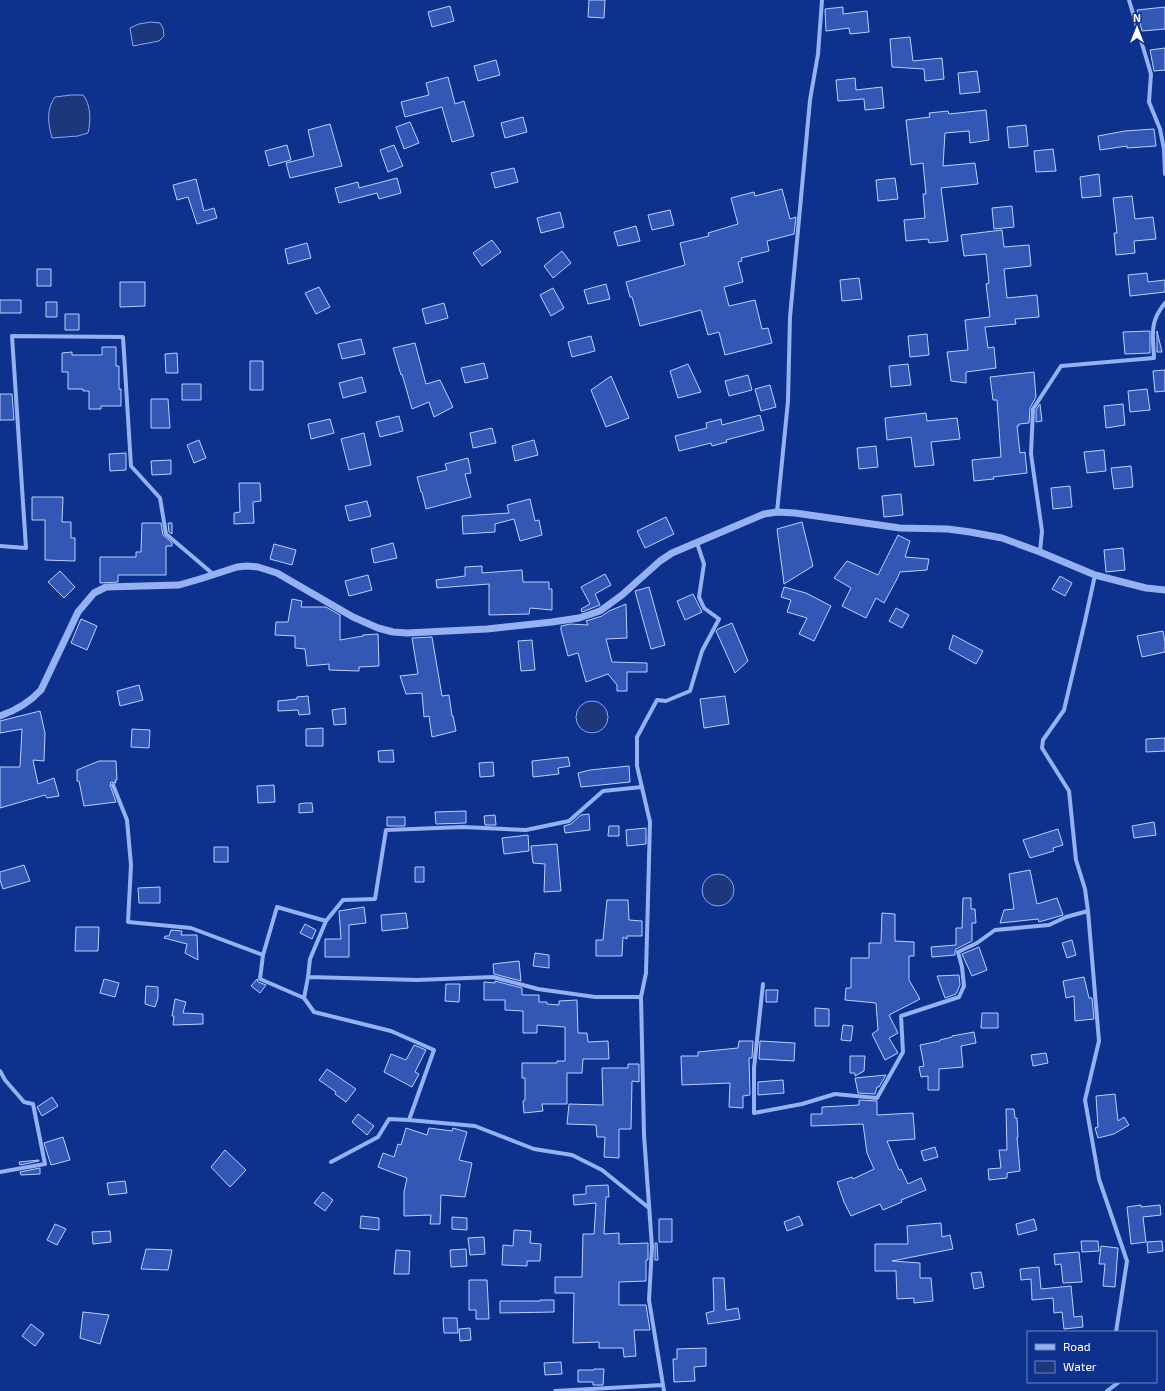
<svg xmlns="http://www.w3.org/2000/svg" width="1165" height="1391" viewBox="0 0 1165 1391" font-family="'Exo 2',sans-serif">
	<rect width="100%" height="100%" fill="#0e318d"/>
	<!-- water -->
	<path fill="#1d377d" stroke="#86a8f7" d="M151 22 160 23 163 28 164 36 159 41 133 46 130 28 139 24Z
		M71 95H83C91 105 91 120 88 133L78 136 52 138C48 123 46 110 55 97Z
		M576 717a16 16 0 1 1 32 0a16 16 0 1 1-32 0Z
		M702 890a16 16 0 1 1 32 0a16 16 0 1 1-32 0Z"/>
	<!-- building -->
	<path fill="#3257b5" stroke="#bccffe" d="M589 0H605L604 18 588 17Z
		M450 6 454 21 432 27 428 12Z
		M843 7V14L867 11 869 32 850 34 849 28 826 31 825 9Z
		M1165 7V29L1142 31 1137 10Z
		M910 37 913 61 942 58 944 79 925 81 924 69 892 67 890 39Z
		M1165 48V70L1154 71 1150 50Z
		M496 60 500 75 478 81 474 66Z
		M977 71 980 92 960 94 958 73Z
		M448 77 455 104 464 101 474 136 452 142 442 107 405 117 401 102 429 95 426 83Z
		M855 78 856 90 882 87 884 108 865 110 864 99 838 101 836 80Z
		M986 110 989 140 970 143 969 131 945 133 943 166 975 163 978 184 941 188 948 241 929 243 928 239 906 241 904 220 925 218 923 194H926L923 163 911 165 906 120 930 117 929 113 948 111 949 114Z
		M523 117 527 132 505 138 501 123Z
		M410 122 419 143 404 149 396 127Z
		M330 124 342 166 290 178 286 163 314 156 308 130Z
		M1026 125 1028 146 1009 148 1007 127Z
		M1154 129 1156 146 1127 148V146L1100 150 1098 136 1125 131Z
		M287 145 291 160 269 166 265 151Z
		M394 145 403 166 388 172 380 150Z
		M1053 149 1056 171 1036 172 1034 151Z
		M514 168 518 182 495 188 491 173Z
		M1099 174 1101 196 1082 198 1080 177Z
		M397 178 401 193 379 199 377 193 339 203 335 188 358 182 359 188Z
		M895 178 898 199 878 201 876 180Z
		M196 179 204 211 214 208 217 218 197 224 188 197 177 200 173 185Z
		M782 189 790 219 796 217 794 234 767 241 769 251 741 258 742 261 738 262 743 282 724 287 729 306 755 300 762 329 768 328 772 343 725 355 719 332 708 335 701 310 640 326 632 297H630L626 282 685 265 680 243 709 236 708 233 738 224 731 198 754 192 755 196Z
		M1132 196 1135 219 1153 217 1156 239 1134 241 1135 253 1116 255 1114 233H1117L1113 198Z
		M1012 206 1014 227 994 229 992 208Z
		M670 210 674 225 652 230 648 215Z
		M560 212 564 227 541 233 537 218Z
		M636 226 640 241 618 246 614 232Z
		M1002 230 1004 247 1029 245 1031 266 1004 269 1007 298 1037 295 1039 317 1015 319 1016 324 985 327 988 348 994 347 996 368 966 372V383L951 381 947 352 968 350 965 320 990 317 986 284 989 283 986 254 964 256 961 235Z
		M492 240 501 252 482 266 473 253Z
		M307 243 311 258 288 264 285 249Z
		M562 251 571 263 553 278 544 266Z
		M37 269H51V286H37Z
		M1147 273 1148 282 1165 280V292L1130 296 1128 275Z
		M859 278 862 299 842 301 840 280Z
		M120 282H145V306L120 307Z
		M606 284 610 299 588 304 584 290Z
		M319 287 330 307 316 314 305 293Z
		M553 288 564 308 551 316 540 295Z
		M0 300H21V313H0Z
		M46 302H57V317H46Z
		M444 303 448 318 426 324 422 309Z
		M65 314H79V330H65Z
		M1150 331V353L1125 354 1123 332Z
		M1157 331 1162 352H1157Z
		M927 334 929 355 910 357 908 336Z
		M591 336 595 351 572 357 568 342Z
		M361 339 365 354 342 359 338 344Z
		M415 343 426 384 440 380 453 407 434 417 429 402 412 409 402 374 401 375 393 348Z
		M102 347H116V366H119V389H121V406H101V409H89V391H83V389H68V372H62V353L72 352V355H102Z
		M177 353 178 373H166L165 354Z
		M250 361H263V390H250Z
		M484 363 488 378 465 383 461 368Z
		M688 364 701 392 678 398 670 371Z
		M908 364 911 385 891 387 889 366Z
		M1165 370V391L1155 392 1153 371Z
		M1034 372 1036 397 1030 408 1029 423 1019 424V426H1017L1020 453 1025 452 1027 473 993 477 994 479 974 481 972 460 1001 457 997 400H993L990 377Z
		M748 375 752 390 729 396 725 381Z
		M611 376 629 418 606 427 591 390Z
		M362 377 366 392 343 398 339 383Z
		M182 384H201V400H182Z
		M770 385 776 407 761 411 755 389Z
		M1147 389 1150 410 1130 412 1128 391Z
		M0 394H12L14 420H0Z
		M151 399H168L170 428H151Z
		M1040 404 1042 421 1036 422V410Z
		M1123 404 1125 425 1106 428 1104 406Z
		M926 413 927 421 957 418 960 439 931 442 934 465 915 467 911 437 887 440 885 418Z
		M760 415 764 430 726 440 727 442 712 446 711 443 679 451 675 436 707 428 706 423 721 419 722 425Z
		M399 416 403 431 380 437 376 422Z
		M330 419 334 433 311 439 308 424Z
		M492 428 496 443 473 448 470 433Z
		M364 433 371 465 349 470 341 439Z
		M199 440 206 458 194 463 187 445Z
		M534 440 538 455 515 461 512 446Z
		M876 446 878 467 859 469 857 448Z
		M1104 450 1106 471 1087 473 1084 452Z
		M126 453V470L110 471 109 454Z
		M468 458 471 473 465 474 471 497 426 509 422 492H421L417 477 447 470 445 464Z
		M171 460V474L152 475 151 461Z
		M1131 466 1133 487 1114 489 1111 468Z
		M239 483H260L261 501 253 502 254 523 234 524V513L240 512Z
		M1070 486 1072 507 1053 509 1051 488Z
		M901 494 903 515 884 517 882 496Z
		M32 497H63L62 522H71V538H75V561L45 560V520H32Z
		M530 499 535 521 539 520 542 535 520 541 514 519 495 524V532L463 534 462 516 509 513 507 505Z
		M367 501 371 516 349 521 345 506Z
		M666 517 674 534 645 548 637 531Z
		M802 522 813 566 784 584 777 529Z
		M142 523H161L163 535 172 543V546H166V575H118V582L100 583V557H136V552H141Z
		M168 523H172V534L169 532Z
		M898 535 910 541 905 557 929 559 927 570 900 572 897 579 884 603 876 598 866 618 842 606 851 588 834 578 847 561 878 575Z
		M393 543 397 558 374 563 371 549Z
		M274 544 296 550 292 565 270 559Z
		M1123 548 1125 570 1106 572 1104 550Z
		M482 566V573L522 570 523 582H549V589H552V610L530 608 529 614 489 615V584L437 588 436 580 465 576V567Z
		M60 571 75 587 64 598 48 582Z
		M605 574 611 585 595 594 600 605 582 612 581 609 590 604 581 587Z
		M368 575 372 590 349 596 345 581Z
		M1060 576 1072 583 1065 596 1052 589Z
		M649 587 665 645 651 649 635 591Z
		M784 587 806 593 831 606 814 641 799 634 807 618 787 612 791 600 781 597Z
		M693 594 702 612 685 620 677 601Z
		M292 599 302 601 301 607H326L340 615V640L363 636V635L378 634 379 666 359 667V671L329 670V664L307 666 305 649 295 648V636L275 635 276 622H288Z
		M626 604 627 638 606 639 612 662 647 663V672H627V691H617V685L608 674 586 682 578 653 568 656 561 630V626L570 624 588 625 586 621 602 616 609 611Z
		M896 608 909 615 902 628 889 621Z
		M81 619 97 626 87 650 71 643Z
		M732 623 748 661 735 673 716 631 718 629Z
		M1163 631 1165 642V652L1142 657 1137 636Z
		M953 635 983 651 976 664 949 649Z
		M432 637 442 696 449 695 452 716H453L456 731 432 737 429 716 424 717 422 693 406 694 400 676 418 674 412 638Z
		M532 640 535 670 521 671 518 641Z
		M139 685 143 700 120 706 117 691Z
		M308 696 310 714 299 715 298 710 278 711V701L297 699V697Z
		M725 696 729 724 704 728 700 699Z
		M345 708 346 724 334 725 332 710Z
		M40 711 45 733 44 761 33 760 38 784 54 778 59 796 47 798 45 795 0 808V767H20L22 729 0 733V721Z
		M323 728V746H306V729Z
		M132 729 150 730 149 748 131 747Z
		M1165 738V751L1146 752V739Z
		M393 750 394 762H379L378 751Z
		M568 757 570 766 558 768 559 774 533 777 532 761Z
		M99 761H116L117 780H115L116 783 111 782 110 785 116 802 84 806 79 781H77V770Z
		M493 762 494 776 480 777 479 763Z
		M629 766 630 782 581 787 578 773 590 770Z
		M274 785 275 802 258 803 257 786Z
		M305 803H312L313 812 299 813V804Z
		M466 811V823L436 824 435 812Z
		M589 814 590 830 565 833 564 826 571 824 581 815Z
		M495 815 496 825H485L484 816Z
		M387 817H405V826H387Z
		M1154 822 1156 835 1134 838 1132 826Z
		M609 826H619V836H608Z
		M646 828V844L627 846 626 830Z
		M1058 829 1063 845 1053 848 1054 851 1030 858 1023 840Z
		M528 835 529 851 504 854 502 838Z
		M557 844 561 891 544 892 545 864 533 863 531 846Z
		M214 847H228V862H214Z
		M24 865 30 881 3 889 0 880V872Z
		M415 867H424V882H415Z
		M1030 870 1037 904 1057 898 1063 915 1039 922 1038 919 1000 923 1004 910 1014 909 1009 874Z
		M160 887V903H139L138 888Z
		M963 898H971V909H975L976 923H972V941L956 949 955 952V955L932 957 931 947 956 945V928H962Z
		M607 900H628L629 920 642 921V936H627V939L623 937 622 956H596V940H603Z
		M364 907 366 923 349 925V957H325V939H341L339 911Z
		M406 913 408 928 382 931 381 915Z
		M882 913 895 914V941L914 942V956H909V980L920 999 889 1015 898 1033 889 1038 898 1053 885 1060 872 1034 878 1030 876 1003 845 1000 846 988H851V958H869V943H881Z
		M305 924 316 930 312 939 300 933Z
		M76 927H99L98 951H75Z
		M171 930 182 931 181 935H197L198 960 185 953 187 944 164 938 165 936H169Z
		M1072 940 1076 955 1067 958 1062 943Z
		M979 947 987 970 972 976 962 954Z
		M535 953 549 955V968L533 966Z
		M519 961 521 981 494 974 493 964Z
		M959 975 960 985 956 994 945 998 937 976Z
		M1084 977 1089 998H1092L1094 1019 1075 1021 1074 996 1066 998 1063 981Z
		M104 979 119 983 115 997 100 993Z
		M257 979 258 982 266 985 260 993 251 986Z
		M495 981 522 988V995H539V1002H547V1004L559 1005V1001L577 1000 578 1033H587L588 1042 608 1041 609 1059H583L582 1073H567V1104H542L543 1111 524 1113 523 1101 525 1100V1078H522V1063H557V1061H565V1027L537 1025V1033H523V1011L505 1010V1000H484V982L495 983Z
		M446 984H460L459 1002 445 1001Z
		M146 986 158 987V998L155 1007 145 1004Z
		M766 990H778L777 1002H766Z
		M175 999 186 1002 183 1013 203 1014V1024L173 1025 174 1016H172Z
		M815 1008 829 1009V1026H815Z
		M982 1013H998V1028H981Z
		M843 1025 853 1026 851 1041 841 1040Z
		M974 1032 976 1043 961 1046 963 1067 939 1069V1090H928V1076L921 1077 919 1067 924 1066 920 1045 940 1041V1040L952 1037V1036Z
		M739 1041H753L752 1058H749L750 1095 743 1096V1108L729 1107 730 1083 682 1085 681 1056H698V1052L738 1048Z
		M760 1041 795 1043 794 1061 759 1059Z
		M414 1045 426 1050 415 1072 419 1074 412 1087 384 1072 391 1054 406 1060Z
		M1046 1053 1048 1063 1033 1066 1031 1055Z
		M850 1056H865L864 1071 855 1076V1073H850Z
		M628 1064H639V1082L632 1081 631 1129H619V1158L604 1157 605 1137H597L596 1125 567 1124 569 1104 603 1105 602 1068H628Z
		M327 1069 356 1089 346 1102 335 1094 336 1092 319 1080Z
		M886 1075 879 1087H877L875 1094 858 1093 855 1078Z
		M783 1080 784 1093 758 1095V1082Z
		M1115 1094 1118 1121 1124 1117 1129 1125 1114 1134 1098 1138 1095 1128 1098 1127 1096 1096Z
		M52 1097 58 1106 42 1116 37 1107Z
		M859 1100 877 1101V1115L913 1113 915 1139 887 1141 899 1170 901 1169 908 1184 921 1178 926 1190 901 1200 902 1202 883 1210 880 1204 851 1216 844 1202 837 1182 852 1177 853 1179 874 1169 867 1153 863 1124 811 1126V1114H822V1107L859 1105Z
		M1006 1109H1014L1015 1118H1017L1018 1137H1017L1020 1171 1007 1173V1178L989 1180 988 1169 1001 1168 999 1150H1007Z
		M358 1114 374 1126 367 1135 352 1122Z
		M406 1128 427 1135 429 1128 452 1131 453 1128 467 1132 459 1160 472 1163 465 1197 441 1195 440 1224H430L431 1215 404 1216V1192L407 1178 378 1167 383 1153 394 1157 398 1144 401 1145Z
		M63 1137 70 1160 51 1165 44 1143Z
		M935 1147 938 1157 924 1161 921 1151Z
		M225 1150 246 1170 230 1187 211 1167Z
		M39 1160V1161L20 1165 19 1162Z
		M40 1168V1174L21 1175 20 1172Z
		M125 1181 127 1193 109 1195 107 1183Z
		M608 1185 609 1197H606L604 1234 619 1233V1244L648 1243V1260H646V1281L619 1282V1305H646L650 1330H634L636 1356 624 1357 623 1348H599V1342L573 1343 574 1293H555V1277H582L583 1234H594L596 1203 574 1205 573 1195 586 1194V1186Z
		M323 1192 333 1200 325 1211 314 1203Z
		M1141 1205V1207L1160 1205 1161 1215 1143 1217 1146 1242 1131 1244 1127 1207Z
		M361 1216 379 1218V1230L360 1228Z
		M799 1216 803 1225 787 1231 784 1222Z
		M452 1217 467 1218V1230L452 1229Z
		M659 1219H672V1242H659Z
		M1034 1219 1037 1230 1018 1235 1016 1224Z
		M941 1223 942 1237 950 1235 953 1249 892 1261 920 1263V1278H931L933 1301 914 1303V1298L897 1299 896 1271H875V1244H908L907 1226Z
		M55 1224 66 1229 57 1245 47 1240Z
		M514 1230 531 1231 530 1243 541 1244 540 1261H527V1266L502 1265 503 1245 513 1246Z
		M110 1231 111 1242 93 1244 92 1232Z
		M484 1237 485 1254 470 1255 468 1238Z
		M1081 1241H1098L1099 1251 1082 1252Z
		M1162 1241 1163 1251 1148 1253 1147 1242Z
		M655 1243H657L658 1260H655Z
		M1101 1246 1118 1248 1115 1287 1103 1286 1105 1264H1099Z
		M146 1249 172 1250 168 1270 141 1269Z
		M466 1249 467 1266 451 1267 450 1250Z
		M396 1250 410 1251 409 1274H394Z
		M1079 1252 1082 1282 1063 1283 1061 1264 1055 1265 1054 1254Z
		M1039 1267 1041 1289 1071 1286 1074 1317 1082 1316 1083 1327 1064 1329 1062 1312 1054 1313 1053 1298 1032 1300 1031 1279 1021 1280 1020 1269Z
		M981 1272 984 1287 974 1289 971 1273Z
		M713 1278H724L726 1310 738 1308 740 1319 708 1324 706 1313 714 1311Z
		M469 1280H487L489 1319H476V1310H469Z
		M540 1300H554V1312L500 1313V1301H540Z
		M83 1312 109 1315 100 1344 80 1338Z
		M443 1318H457L458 1333H444Z
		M31 1324 44 1334 35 1346 22 1336Z
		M470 1328 471 1340 460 1341 459 1329Z
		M706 1348V1366L694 1367 695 1381 674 1382 673 1359H677V1349Z
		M561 1362 562 1374 545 1375 544 1363Z
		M594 1369H604L603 1385H593V1382H578V1370H594Z"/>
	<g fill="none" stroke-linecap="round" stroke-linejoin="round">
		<!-- minor -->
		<path stroke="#95b0f3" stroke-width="4" d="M1129 0 1151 74 1149 102 1160 129 1164 149 1165 174
			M777 512 788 401 790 317 810 100 818 54 822 0
			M0 546 26 548 12 336 123 337 131 466 160 498 166 534 213 574
			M1040 552 1042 531 1031 454 1033 409 1061 366 1154 358C1153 335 1149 322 1165 303
			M1095 575 1085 621 1064 710 1043 740 1042 748 1069 791 1076 860 1085 889 1088 911 1099 1041 1085 1100 1099 1179 1127 1261 1116 1332
			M113 785 127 820 131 865 128 922 191 928 263 955
			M308 977 310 959 326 921
			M763 984 754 1068V1113L802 1104 835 1094 877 1098 903 1052 901 1016 959 997 964 986 962 967 958 952 977 943 995 930 1049 925 1066 917 1088 911
			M304 998 260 979 263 955 277 907 326 921 343 900 375 899 386 830 463 827 526 830 569 821 603 791 642 787
			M0 1071 5 1080 24 1102 33 1104 45 1164 0 1172
			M409 1120 475 1126 534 1149 572 1155 602 1170 649 1208
			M331 1162 378 1137 389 1119 409 1120 434 1050 391 1031 314 1012 304 998 308 977 417 980 493 977 538 989 595 997H641
			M555 1391 663 1385
			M664 1391 649 1300 652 1247 644 1135 641 997 646 973 650 822 637 766V737L657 700 666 701 690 691 702 651 719 619 704 608 699 597 704 564 697 543
			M1107 1391 1119 1382"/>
		<!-- tertiary -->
		<path stroke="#95b0f3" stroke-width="7" d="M0 716C17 710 29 703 41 690L78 612 94 593 106 587 179 585 200 579 237 567 247 566 258 567 277 573 353 617 378 628 393 632 407 633 487 629 552 622 579 618 600 611 622 595 660 561 672 553 764 514 777 512 795 513 900 528 948 529 970 532 1002 538 1040 552 1095 575 1146 588 1165 590"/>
	</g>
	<!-- legend -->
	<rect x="1027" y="1331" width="130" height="52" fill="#0e318d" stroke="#6e83bb"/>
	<rect x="1035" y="1344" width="20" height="6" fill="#95b0f3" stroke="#6e83bb"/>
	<text x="1063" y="1351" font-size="12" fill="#ffffff">Road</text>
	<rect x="1035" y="1361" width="20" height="12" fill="#1d377d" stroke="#6e83bb"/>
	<text x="1063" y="1371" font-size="12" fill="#ffffff">Water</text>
	<!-- north arrow -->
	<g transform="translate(1137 28)" stroke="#0e318d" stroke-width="3" paint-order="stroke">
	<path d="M0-3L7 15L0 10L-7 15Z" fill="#ffffff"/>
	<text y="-6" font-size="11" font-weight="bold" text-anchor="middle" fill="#ffffff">N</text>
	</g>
</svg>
